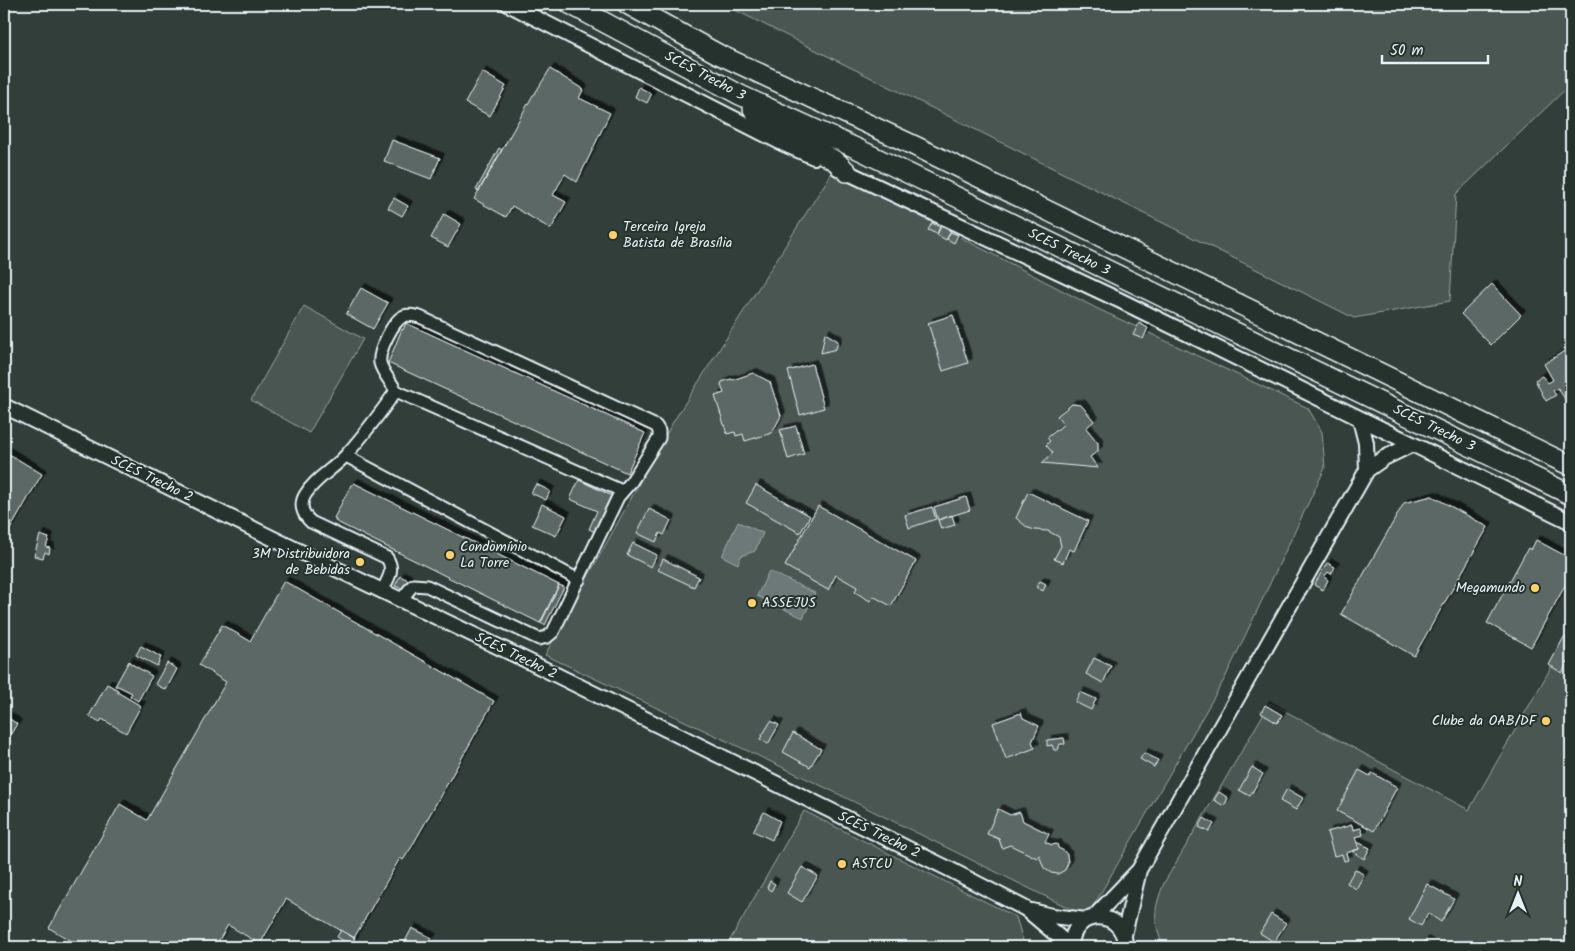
<svg xmlns="http://www.w3.org/2000/svg" width="1575" height="951" viewBox="0 0 1575 951" font-family="Kalam,sans-serif">
	<defs>
		<filter id="shadow"><feDropShadow dx="4.5" dy="-4.5" stdDeviation="0" flood-color="#0009"/></filter>
	</defs>
	<rect width="100%" height="100%" fill="#323e39"/>
	<filter id="ink" filterUnits="userSpaceOnUse"><feTurbulence type="fractalNoise" baseFrequency=".02" numOctaves="2"/><feDisplacementMap in="SourceGraphic" scale="10" xChannelSelector="R" yChannelSelector="G"/><feConvolveMatrix kernelMatrix="1 2 1 2 8 2 1 2 1" color-interpolation-filters="sRGB"/></filter>
	<g filter="url(#ink)">
		<!-- green -->
		<path fill="#495651" stroke="#98a4a4" d="M723 4H1571V84L1456 194 1450 301 1354 318Z
			M833 171 1096 308 1308 408 1322 432 1325 468 1225 678 1087 917 824 787 545 655 673 422Z
			M304 306 363 339 309 433 251 400Z
			M1571 633V947H1163C1153 919 1153 911 1164 883L1270 703 1469 810Z
			M804 811 1016 917 1025 947H726Z"/>
		<!-- water -->
		<path fill="#6d7978" stroke="#9ea9ab" d="M738 522 763 533 755 551 741 556 738 564 722 556Z
			M769 571 815 593 803 618 757 596Z"/>
		<!-- building -->
		<path fill="#5c6865" stroke="#e8f1f8" filter="url(#shadow)" d="M550 69 581 88V89L583 90 579 98 610 113 577 182 565 174 553 195 566 202 551 229 512 206 506 217 474 199 533 95H534Z
			M482 72 506 86 490 116 465 103Z
			M639 87 648 92 651 95 647 103 635 97Z
			M392 140 440 158 431 179 384 161Z
			M499 148 502 150 479 191 476 190Z
			M394 198 408 206 402 216 388 208Z
			M444 214 461 224 448 247 431 238Z
			M932 223 940 227 937 234 928 230Z
			M941 226 951 231 946 240 937 235Z
			M950 232 958 235 954 243 947 239Z
			M1492 284 1521 315 1491 345 1461 314Z
			M361 288 388 303 373 329 346 314Z
			M953 315 968 363 943 371 928 323Z
			M406 323 645 433 627 473 388 363 402 329 403 330Z
			M1139 323 1148 328 1143 339 1133 335Z
			M825 333 838 341 836 349 821 353Z
			M1571 347V402L1568 404 1558 388 1553 391 1556 395 1546 401 1535 380 1542 376 1548 383 1553 380 1544 364Z
			M812 364 824 408 800 415 788 371Z
			M753 373 770 382 781 416 772 433 745 441 743 434 736 436 735 432 727 434 715 396 724 393 721 385 722 382 731 379 733 380Z
			M1072 404 1081 405 1094 421 1086 428 1098 443V451L1090 457 1098 468 1042 463 1053 453 1046 445 1050 441 1047 438 1064 424 1057 416Z
			M796 426 804 454 788 459 780 430Z
			M4 451 42 474 4 540Z
			M579 480 612 496 595 532 589 529 597 511 570 499Z
			M354 483 559 585 542 621 540 623 335 521 336 519 334 518 351 485H353Z
			M536 484 550 491 546 500 531 493Z
			M756 485 810 516 800 533 746 503Z
			M1028 492 1088 521 1074 551 1069 549 1063 563 1054 559 1061 546 1059 537 1048 531 1035 530 1028 528 1016 518Z
			M1432 496 1488 527 1414 656 1341 614 1404 503Z
			M966 497 970 510 938 520 934 507Z
			M542 504 566 516 556 536 532 525Z
			M818 506 916 561 891 606 873 596 870 601 855 592 857 587 836 575 828 590 785 566Z
			M932 507 936 519 909 528 905 515Z
			M649 509 671 520 664 535 660 533 656 542 637 533Z
			M952 515 955 525 941 529 938 520Z
			M40 535 49 538 46 547 50 548 49 554 45 552 43 558 34 556Z
			M1536 540 1571 559V575L1531 647 1487 623 1528 548 1531 550Z
			M633 543 657 555 651 567 627 555Z
			M663 559 699 577 694 587 658 570Z
			M1327 563 1335 567 1331 574 1328 572 1324 577 1328 580 1323 590 1314 585Z
			M400 576 408 580 403 589 395 586Z
			M284 581 494 701 411 848 403 860 400 858 354 938 286 899 260 944 228 925 215 947H82L49 928 120 804 147 820 195 737 226 682 199 665 222 625 250 641Z
			M1040 581 1046 584 1043 591 1036 587Z
			M559 585 564 587 545 625 540 623Z
			M1564 637 1571 641V656L1562 673 1549 665Z
			M141 646 161 657 157 666 136 655Z
			M1094 658 1111 666 1103 683 1086 674Z
			M129 661 130 663 152 676 138 701 130 696 132 693 118 686H115Z
			M167 663 177 669 166 690 155 684Z
			M107 684 118 690 117 692 141 706 126 733 102 719 100 722 89 716Z
			M1080 692 1096 699 1091 710 1075 702Z
			M1265 705 1282 715 1277 723 1261 713Z
			M1021 713 1023 718 1039 726 1032 742 1035 748 1006 759 993 723Z
			M4 715 17 724 4 745Z
			M771 721 779 725 768 744 760 739Z
			M793 733 821 749 810 767 783 752Z
			M1064 738 1065 744H1060L1058 750H1054L1052 745 1047 746V740Z
			M1144 753 1158 760 1154 767 1140 759Z
			M1252 767 1263 774 1250 796 1239 790Z
			M1359 770 1370 776 1372 773 1397 787 1374 831 1337 811Z
			M1287 789 1303 798 1296 810 1280 801Z
			M1219 792 1228 798 1224 806 1214 800Z
			M998 809 1010 815 1020 812 1023 821 1049 834 1045 842 1052 845 1057 844 1058 848 1064 851 1067 855 1068 863 1065 870 1058 874 1051 873 1044 868 1039 855 1037 858 1010 845 1002 848 999 839 987 834Z
			M764 812 780 821 772 840 753 831Z
			M1204 818 1214 824 1209 832 1199 827Z
			M1352 825 1353 830 1361 828 1363 835 1355 837 1359 849 1346 853 1348 860 1344 861 1342 854 1334 856 1327 832Z
			M1357 842 1370 848 1364 859 1352 851 1359 849Z
			M802 867 818 876 802 902 787 893Z
			M1355 869 1364 875 1356 889 1347 883Z
			M770 881 775 884 771 891 767 888Z
			M1427 884 1454 899 1441 922 1428 913 1421 926 1409 919Z
			M1271 914 1286 923 1274 942 1260 933Z
			M412 928 432 938 427 946 402 947Z
			M341 930 355 938 351 945 337 937Z
			M1424 941 1434 947H1421Z"/>
		<g fill="none" stroke-linecap="round" stroke-linejoin="round">
			<!-- minor casing -->
			<g stroke="#e8f1f8" stroke-width="15">
				<path id="minor" d="M346 456 579 580
					M382 591C388 579 395 570 387 558L311 522C303 515 299 505 305 495 315 478 334 469 346 455 364 435 381 412 396 391
					M401 600 413 585 427 586 539 639 547 637 553 632 618 497 631 482 659 438V431L656 426 420 317C415 316 409 314 404 316 393 320 378 352 380 363 382 372 392 383 396 391L622 491"/>
			</g>
			<!-- tertiary casing -->
			<g stroke="#e8f1f8" stroke-width="18">
				<path id="tertiary" d="M508 4 782 143 814 157
					M838 168 1121 301 1571 522
					M4 406 278 541 528 661 949 869 1026 909 1071 947
					M1360 419 1366 443 1367 470
					M1032 911 1052 916 1086 920
					M1094 917 1138 871
					M1124 935 1139 870 1367 470 1384 458 1411 445
					M1071 947C1072 906 1126 909 1125 947"/>
			</g>
			<!-- trunk casing -->
			<g stroke="#e8f1f8" stroke-width="22">
				<path id="trunk" d="M570 4 740 95 860 150 1571 495
					M627 4 718 54 915 146 1571 466
					M753 109 761 118 837 162 847 172"/>
			</g>
			<!-- minor -->
			<use href="#minor" stroke="#26332d" stroke-width="11"/>
			<!-- tertiary -->
			<use href="#tertiary" stroke="#26332d" stroke-width="14"/>
			<!-- trunk -->
			<use href="#trunk" stroke="#26332d" stroke-width="19"/>
		</g>
	</g>
	<!-- markers -->
	<g fill="#ffd166" stroke="#26332d" stroke-width="2">
		<circle cx="613" cy="235" r="5"/>
		<circle cx="450" cy="555" r="5"/>
		<circle cx="360" cy="562" r="5"/>
		<circle cx="1535" cy="588" r="5"/>
		<circle cx="752" cy="603" r="5"/>
		<circle cx="1546" cy="721" r="5"/>
		<circle cx="842" cy="864" r="5"/>
	</g>
	<g text-anchor="middle" dominant-baseline="central" stroke-width="4" stroke-linejoin="round" paint-order="stroke">
		<!-- street labels -->
		<g font-size="14" fill="#e8f1f8" stroke="#26332d">
			<text transform="translate(705 76) rotate(28)">SCES Trecho 3</text>
			<text transform="translate(1069 252) rotate(26)">SCES Trecho 3</text>
			<text transform="translate(1434 428) rotate(26)">SCES Trecho 3</text>
			<text transform="translate(152 479) rotate(26)">SCES Trecho 2</text>
			<text transform="translate(516 656) rotate(26)">SCES Trecho 2</text>
			<text transform="translate(879 835) rotate(26)">SCES Trecho 2</text>
		</g>
		<!-- poi labels -->
		<g font-size="14" fill="#e8f1f8" stroke="#26332d" text-anchor="start">
			<text x="623" y="227">Terceira Igreja<tspan x="623" dy="16">Batista de Brasília</tspan></text>
			<text x="460" y="547">Condomínio<tspan x="460" dy="16">La Torre</tspan></text>
			<text x="350" y="554" text-anchor="end">3M Distribuidora<tspan x="350" dy="16">de Bebidas</tspan></text>
			<text x="1525" y="588" text-anchor="end">Megamundo</text>
			<text x="762" y="603">ASSEJUS</text>
			<text x="1536" y="721" text-anchor="end">Clube da OAB/DF</text>
			<text x="852" y="864">ASTCU</text>
		</g>
	</g>
	<!-- margin -->
	<rect width="1575" height="951" fill="none" stroke="#26332d" stroke-width="20"/>
	<rect x="10" y="10" width="1555" height="931" fill="none" stroke="#e8f1f8" stroke-width="2" filter="url(#ink)"/>
	<!-- north arrow -->
	<g transform="translate(1518 894)" stroke="#26332d" stroke-width="4" paint-order="stroke">
	<path d="M0-4L9 19L0 12L-9 19Z" fill="#e8f1f8"/>
	<text y="-8" font-size="14" font-weight="bold" text-anchor="middle" fill="#e8f1f8">N</text>
	</g>
	<!-- scale -->
	<path d="M1382 55v8h106v-8" fill="none" stroke="#e8f1f8" stroke-width="2.5"/>
	<text x="1390" y="55" font-size="15" fill="#e8f1f8" stroke="#26332d" stroke-width="4" paint-order="stroke">50 m</text>
</svg>
